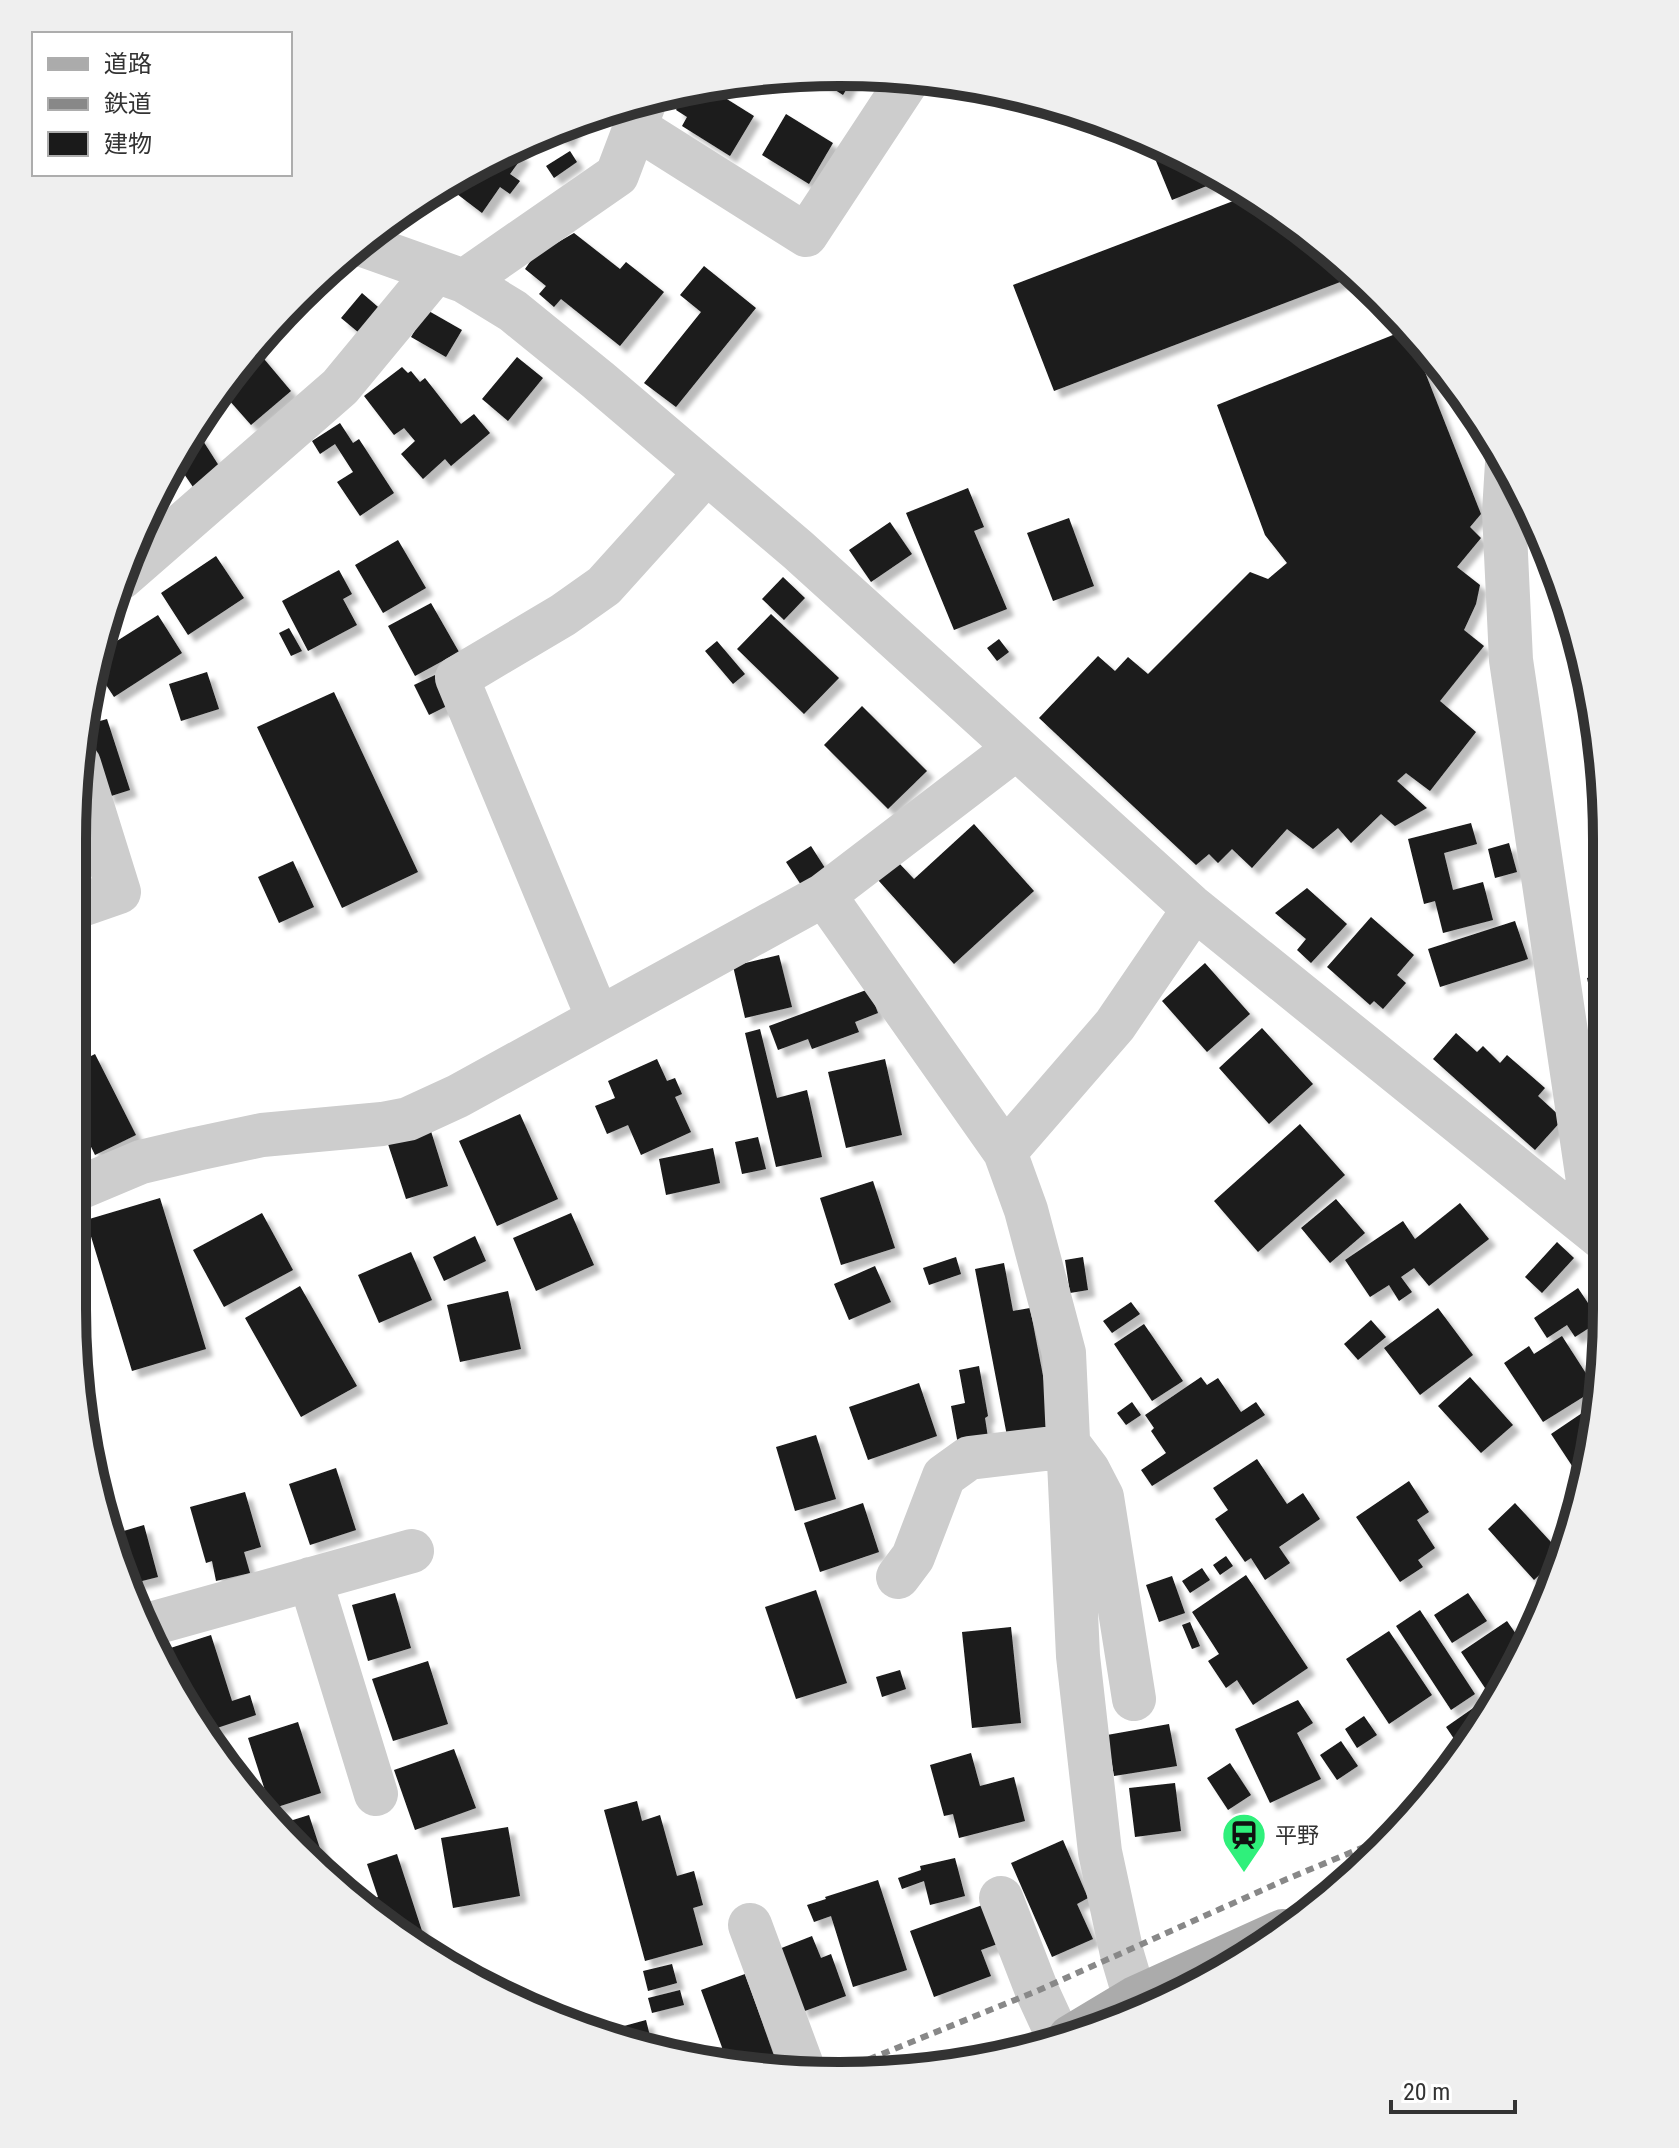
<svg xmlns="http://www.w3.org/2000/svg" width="1679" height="2148" viewBox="0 0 1679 2148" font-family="'Roboto Condensed','Noto Sans JP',sans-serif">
	<defs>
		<filter id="shadow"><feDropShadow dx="7" dy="7" stdDeviation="2" flood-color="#0004"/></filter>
	</defs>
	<rect width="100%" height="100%" fill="#fff"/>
	<!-- building -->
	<path fill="#1a1a1a" filter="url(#shadow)" d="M855 75 843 95 813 76H832Z
		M706 86 754 116 730 156 682 126 687 117 676 110 687 91Z
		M786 114 833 143 809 184 762 155Z
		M579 119 567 141 550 132 565 125Z
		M1147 139 1179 151 1224 179 1172 200Z
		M513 149 523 156 510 174 520 181 510 194 500 187 482 213 457 194 478 165Z
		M570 151 577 162 554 178 546 166Z
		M1249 195 1306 230 1356 276 1054 391 1013 285Z
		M574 233 620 269 626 262 664 292 620 346 561 299 554 307 539 294 546 286 525 269 534 256Z
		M704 266 756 308 676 407 644 383 701 312 680 295Z
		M362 293 385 313 364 337 341 318Z
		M427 310 462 330 446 357 411 337Z
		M1408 329 1481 514 1470 527 1481 538 1457 567 1480 585 1476 604 1464 630 1484 646 1440 701 1476 732 1430 791 1406 773 1397 781 1427 808 1395 826 1381 814 1351 843 1338 828 1313 849 1287 829 1252 868 1232 849 1218 863 1209 854 1196 865 1039 718 1098 656 1115 671 1128 657 1148 674 1250 572 1268 579 1287 563 1265 535 1217 405Z
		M1421 341 1438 363 1447 387 1440 389Z
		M254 347 291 391 251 425 221 391 231 372Z
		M517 357 543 378 508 421 482 399Z
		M402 367 408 373 411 371 420 382 425 378 461 424 474 414 490 433 451 466 445 459 423 479 401 454 415 441 404 428 394 435 364 396Z
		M340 423 353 443 359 439 394 493 360 516 337 482 353 472 335 444 320 454 312 441Z
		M198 433 221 469 193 487 180 468Z
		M968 488 984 527 974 531 1007 609 954 630 906 513Z
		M1069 518 1094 586 1053 601 1027 533Z
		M890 522 912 554 871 582 849 550Z
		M398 540 426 588 383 613 355 565Z
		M216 556 244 598 188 635 161 593Z
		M339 570 352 594 343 599 357 625 308 651 282 601Z
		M783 577 805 598 784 620 762 599Z
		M431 603 459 652 415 676 388 626Z
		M771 614 839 678 804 714 737 649Z
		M158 615 182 653 114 697 97 671 101 651Z
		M289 628 302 651 291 656 279 633Z
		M999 639 1009 652 997 661 987 648Z
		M717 641 745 674 733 684 705 651Z
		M207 672 219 709 181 721 169 684Z
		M435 675 449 705 429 715 414 685Z
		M334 692 418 872 342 908 257 727Z
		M862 706 927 771 888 809 824 745Z
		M107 719 130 790 108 797 86 729V725Z
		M1471 823 1477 844 1444 853 1453 890 1483 882 1493 920 1443 933 1435 901 1424 904 1408 839Z
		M974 824 1034 891 954 964 878 880 898 862 914 879Z
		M1509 843 1517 872 1495 878 1488 849Z
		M811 846 825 868 801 885 786 862Z
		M293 861 314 907 279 923 258 877Z
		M1307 888 1347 924 1311 963 1297 950 1306 939 1275 913Z
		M1371 917 1414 955 1397 975 1406 983 1383 1009 1374 1001 1370 1005 1327 967Z
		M1515 921 1528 959 1440 987 1428 949Z
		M779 955 792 1007 745 1018 733 966Z
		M1205 963 1250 1014 1207 1052 1162 1001Z
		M1606 973V1039L1601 1040 1587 978Z
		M869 989 878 1013 855 1022 859 1032 812 1049 808 1039 778 1050 769 1026Z
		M1262 1028 1313 1084 1269 1124 1219 1068Z
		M760 1029 777 1098 807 1090 822 1157 776 1167 745 1033Z
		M1456 1033 1477 1052 1483 1046 1500 1063 1507 1055 1545 1088 1538 1096 1563 1119 1535 1150 1433 1059Z
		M95 1054 136 1135 95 1155 73 1110V1065Z
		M657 1059 667 1081 675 1078 682 1094 675 1097 691 1132 641 1155 628 1125 607 1134 595 1106 615 1098 608 1081Z
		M885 1059 902 1135 846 1148 828 1072Z
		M520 1114 558 1199 497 1226 459 1141Z
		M1300 1124 1345 1175 1258 1252 1214 1201Z
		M430 1128 448 1186 406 1199 387 1141Z
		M758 1137 766 1169 742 1174 735 1142Z
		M713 1148 720 1183 666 1195 659 1159Z
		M873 1181 895 1248 841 1265 820 1198Z
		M160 1198 206 1349 132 1371 86 1220Z
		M1336 1199 1365 1233 1330 1263 1301 1228Z
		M1460 1203 1489 1239 1429 1286 1414 1268 1401 1277 1412 1292 1399 1301 1389 1285 1370 1297 1345 1260 1403 1221 1415 1239Z
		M262 1213 293 1270 224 1307 193 1250Z
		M571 1213 594 1265 536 1291 513 1238Z
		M475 1236 486 1261 444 1281 433 1257Z
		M1557 1242 1574 1258 1542 1293 1525 1277Z
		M411 1252 432 1300 379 1323 358 1275Z
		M956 1257 961 1274 929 1285 923 1268Z
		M1083 1257 1088 1290 1070 1293 1065 1260Z
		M1004 1263 1013 1311 1030 1308 1053 1428 1007 1436 975 1269Z
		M875 1266 891 1302 849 1320 834 1284Z
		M300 1286 357 1386 301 1417 245 1318Z
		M1578 1288 1600 1321 1575 1337 1567 1325 1547 1338 1534 1318Z
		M508 1291 521 1349 460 1362 447 1305Z
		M1131 1302 1140 1314 1112 1333 1103 1321Z
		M1438 1308 1473 1355 1420 1395 1384 1348Z
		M1371 1320 1386 1337 1358 1360 1344 1344Z
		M1144 1324 1183 1381 1152 1401 1114 1344Z
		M1562 1336 1596 1389 1543 1422 1504 1363 1529 1346 1534 1354Z
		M979 1366 988 1416 985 1418 989 1444 959 1450 951 1406 965 1403 959 1370Z
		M1201 1377 1207 1385 1218 1378 1241 1412 1256 1402 1265 1415 1152 1486 1141 1470 1166 1453 1151 1431 1154 1428 1145 1415Z
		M1470 1377 1513 1425 1481 1453 1438 1406Z
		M919 1383 937 1436 868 1460 849 1407Z
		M1132 1402 1141 1415 1126 1425 1117 1413Z
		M1591 1407 1597 1415 1592 1458 1584 1484 1551 1434Z
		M816 1435 836 1499 795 1511 776 1447Z
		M1257 1459 1287 1504 1303 1493 1320 1519 1279 1547 1290 1563 1265 1580 1251 1558 1245 1562 1215 1519 1228 1510 1213 1488Z
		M336 1468 356 1530 310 1545 289 1484Z
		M1409 1481 1429 1512 1417 1520 1435 1548 1418 1560 1423 1567 1400 1582 1356 1517Z
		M245 1492 261 1547 244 1552 250 1573 216 1581 212 1561 206 1563 190 1507Z
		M863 1503 879 1552 820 1572 804 1523Z
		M1515 1503 1562 1554 1534 1580 1488 1529Z
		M144 1525 158 1577 130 1584 110 1535Z
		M1226 1556 1233 1566 1220 1575 1213 1565Z
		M1202 1568 1210 1580 1190 1593 1182 1581Z
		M1246 1575 1308 1668 1253 1705 1237 1680 1226 1688 1208 1661 1219 1654 1192 1612Z
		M1172 1576 1185 1613 1159 1622 1146 1585Z
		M816 1590 847 1683 796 1699 765 1607Z
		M395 1593 411 1648 368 1661 352 1605Z
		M1468 1593 1487 1621 1452 1643 1434 1615Z
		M1420 1610 1475 1694 1451 1710 1396 1626Z
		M1507 1621 1525 1647 1495 1703 1461 1652Z
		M1190 1622 1200 1646 1192 1649 1182 1625Z
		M1011 1627 1021 1723 972 1728 962 1632Z
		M1389 1631 1432 1695 1389 1724 1346 1659Z
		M211 1635 232 1701 250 1695 256 1715 205 1732 175 1693 158 1652Z
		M428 1661 448 1724 393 1741 372 1679Z
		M900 1670 906 1689 882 1697 876 1677Z
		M1298 1700 1313 1723 1297 1733 1321 1779 1270 1803 1235 1729Z
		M1479 1704 1488 1716 1477 1735 1463 1752 1446 1727Z
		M1364 1716 1377 1735 1357 1748 1345 1729Z
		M298 1722 321 1793 271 1809 248 1738Z
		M1169 1724 1177 1766 1114 1776 1107 1735Z
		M1341 1741 1358 1766 1337 1780 1320 1755Z
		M454 1749 476 1808 415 1830 394 1770Z
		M971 1753 980 1786 1014 1777 1025 1821 959 1838 953 1814 944 1816 930 1765Z
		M1230 1763 1251 1795 1228 1810 1207 1778Z
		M1175 1783 1181 1831 1135 1837 1129 1788Z
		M637 1801 642 1821 660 1815 677 1876 694 1871 703 1905 693 1908 703 1945 645 1961 604 1810Z
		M309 1815 329 1876 297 1852 277 1825Z
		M508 1827 520 1896 453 1908 441 1838Z
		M1063 1840 1088 1898 1077 1904 1093 1939 1052 1957 1011 1863Z
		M397 1854 423 1934 410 1938 363 1902 378 1897 367 1864Z
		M955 1858 965 1896 930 1905 924 1881 902 1889 898 1878 921 1870 920 1866Z
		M878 1880 907 1970 853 1987 831 1916 814 1922 807 1905 826 1899 825 1897Z
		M988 1903 1003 1942 981 1950 991 1976 934 1997 910 1931Z
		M812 1936 821 1958 831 1954 846 1996 802 2012 779 1949Z
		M672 1964 677 1983 648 1991 643 1971Z
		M745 1974 778 2067 776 2068 727 2061 701 1990Z
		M680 1990 684 2005 652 2013 648 1998Z
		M646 2020 653 2048 645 2050 630 2045 624 2026Z"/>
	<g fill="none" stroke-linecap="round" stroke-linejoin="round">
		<!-- minor -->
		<path stroke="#cdcdcd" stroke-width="44" d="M635 127 806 235 910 77
			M360 244 464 281 513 311 598 380 798 550 1191 906 1607 1242
			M464 281 617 175 645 101
			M1507 463 1504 512 1511 660 1588 1181 1577 1217
			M121 578 340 387 436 271
			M824 895 1005 1152 1026 1210 1064 1353 1078 1656 1100 1852 1122 1954 1135 1998 1136 2009
			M73 908 119 892 79 764
			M598 1018 457 678 563 615 604 586 706 473
			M1005 1152 1115 1025 1194 909
			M72 1191 141 1162 196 1149 262 1135 382 1124 408 1119 458 1096 824 895 1015 749
			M898 1577 913 1557 944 1476 969 1458 1070 1446 1088 1470 1102 1497 1134 1699
			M310 1579 376 1794
			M147 1625 412 1551
			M1001 1898 1037 1991 1060 2041
			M750 1925 804 2071"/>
		<!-- major -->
		<path stroke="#ababab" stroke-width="44" d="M1070 2037 1135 1998 1283 1931"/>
		<!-- rail -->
		<path stroke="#888" stroke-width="6" stroke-dasharray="8 6" stroke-linecap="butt" d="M830 2075 1037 1991 1287 1879 1388 1837"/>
	</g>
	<!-- icons -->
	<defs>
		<g id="station-pin" transform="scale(2.3)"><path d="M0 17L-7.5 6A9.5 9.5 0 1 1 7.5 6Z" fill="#2ff07b" stroke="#fff"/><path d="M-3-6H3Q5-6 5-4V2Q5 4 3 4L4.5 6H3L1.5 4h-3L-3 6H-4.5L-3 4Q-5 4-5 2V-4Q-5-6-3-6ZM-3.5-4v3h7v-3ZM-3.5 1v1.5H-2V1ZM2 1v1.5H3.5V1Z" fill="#111"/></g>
	</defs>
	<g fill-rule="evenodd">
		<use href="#station-pin" x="1244" y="1835"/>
	</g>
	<g text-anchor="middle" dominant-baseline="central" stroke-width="8" stroke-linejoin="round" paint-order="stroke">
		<!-- poi labels -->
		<g font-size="22" fill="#333" stroke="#fff" text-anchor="start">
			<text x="1275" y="1835">平野</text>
		</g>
	</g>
	<!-- crop -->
	<path d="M0 0H1679V2148H0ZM839 86H840A753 753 0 0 1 1593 839V1309A753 753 0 0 1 840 2062H839A753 753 0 0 1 86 1309V839A753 753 0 0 1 839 86Z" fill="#efefef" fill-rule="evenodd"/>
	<path fill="none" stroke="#333" stroke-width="10" d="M839 86H840A753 753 0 0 1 1593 839V1309A753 753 0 0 1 840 2062H839A753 753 0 0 1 86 1309V839A753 753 0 0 1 839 86Z"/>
	<!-- legend -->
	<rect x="32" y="32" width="260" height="144" fill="#ffffff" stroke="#adadad" stroke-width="2"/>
	<rect x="48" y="58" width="40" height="12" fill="#ababab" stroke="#adadad" stroke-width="2"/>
	<text x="104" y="72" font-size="24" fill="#333333">道路</text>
	<rect x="48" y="98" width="40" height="12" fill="#888888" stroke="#adadad" stroke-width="2"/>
	<text x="104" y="112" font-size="24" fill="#333333">鉄道</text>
	<rect x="48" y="132" width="40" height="24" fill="#1a1a1a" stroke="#adadad" stroke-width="2"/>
	<text x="104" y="152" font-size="24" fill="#333333">建物</text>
	<!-- scale -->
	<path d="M1391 2100v12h124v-12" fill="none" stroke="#333333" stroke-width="4"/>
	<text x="1403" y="2100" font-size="24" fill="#333333" stroke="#ffffff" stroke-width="6" paint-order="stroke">20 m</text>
</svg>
